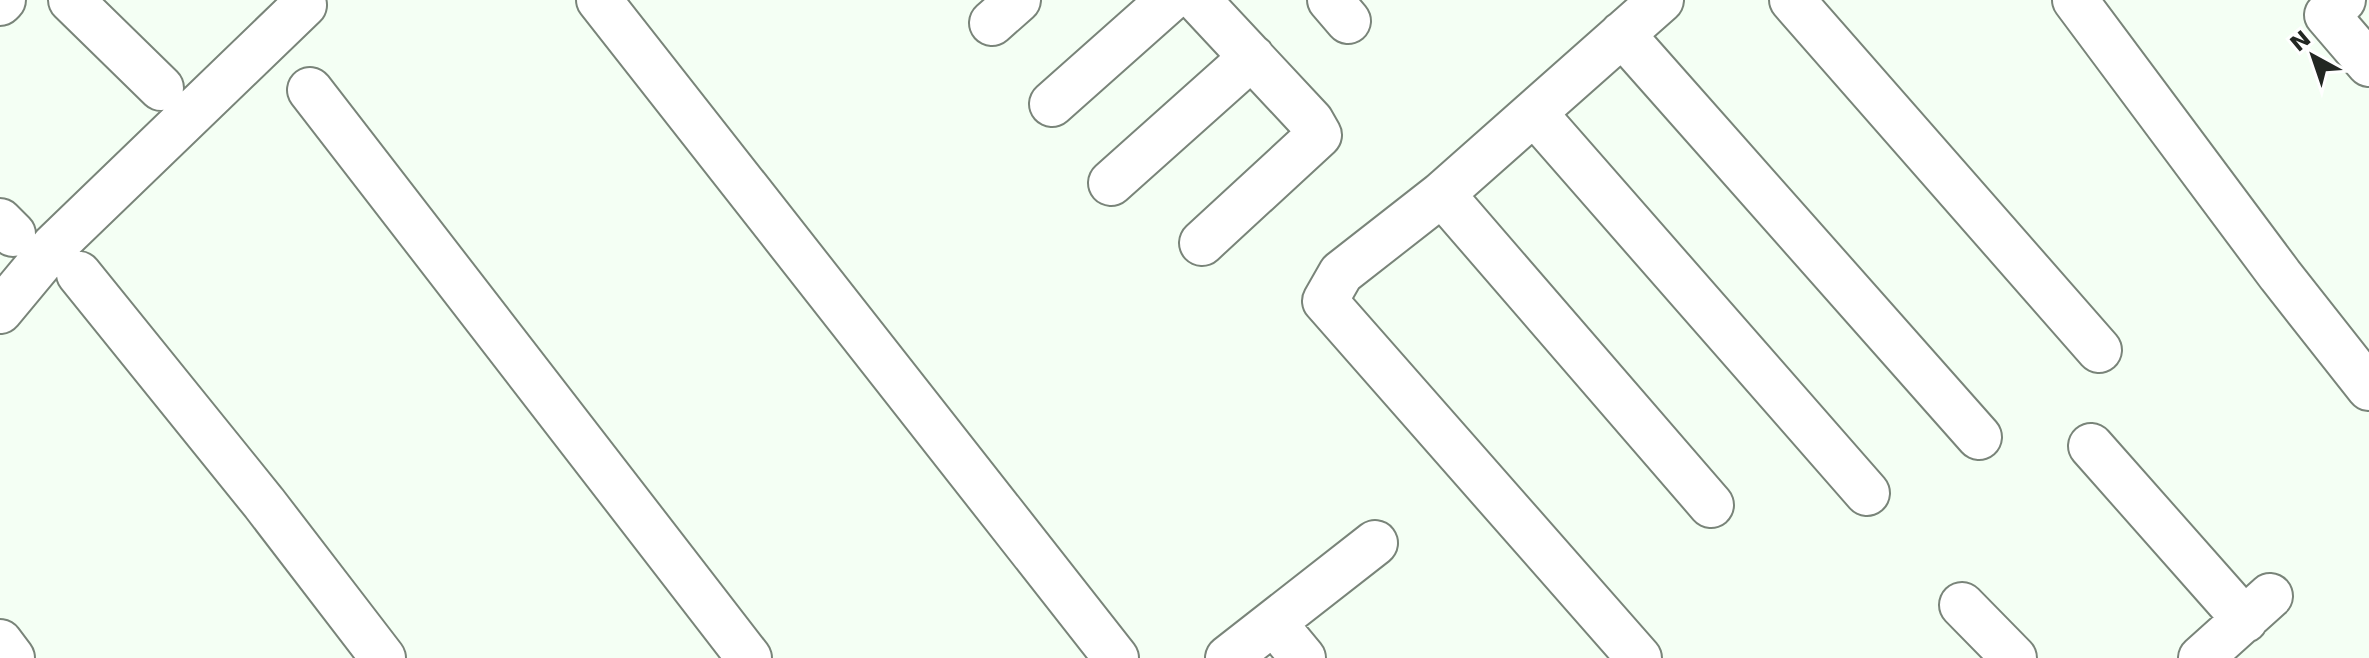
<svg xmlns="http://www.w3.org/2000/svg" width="2369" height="658" viewBox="0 0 2369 658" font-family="'DejaVu Sans',sans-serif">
	<rect width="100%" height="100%" fill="#f4fff4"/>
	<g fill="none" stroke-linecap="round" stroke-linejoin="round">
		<!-- minor casing -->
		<g stroke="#798479" stroke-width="48">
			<path id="minor" d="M71 0 161 88
				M599 0 1116 658
				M1198 0 1311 121 1319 135 1202 243
				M1330 0 1348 21
				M1792 0 2099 350
				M2075 0 2280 275 2369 388
				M2343 0 2327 15 2369 64
				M0 3 3 0
				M992 23 1018 0
				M1622 34 1979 437
				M310 90 749 658
				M1052 104 1169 0
				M1535 114 1867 493
				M1111 183 1252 57
				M1442 194 1711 505
				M0 221 13 234
				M79 274 264 503 383 658
				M0 311 54 246 304 5 301 0
				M2091 446 2245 620
				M1962 605 2014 658
				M1274 623 1303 658
				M0 642 12 658
				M1228 658 1375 543
				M1639 658 1325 301 1341 273 1442 194 1661 0
				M2201 658 2270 596"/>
		</g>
		<!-- minor -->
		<use href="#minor" stroke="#fff" stroke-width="44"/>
	</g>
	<!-- north arrow -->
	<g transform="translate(2313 56) rotate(320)" stroke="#ffffff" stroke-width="6" paint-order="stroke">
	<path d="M0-6L14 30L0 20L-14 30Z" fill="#222722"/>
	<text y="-12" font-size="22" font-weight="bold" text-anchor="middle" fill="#222722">N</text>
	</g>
</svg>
